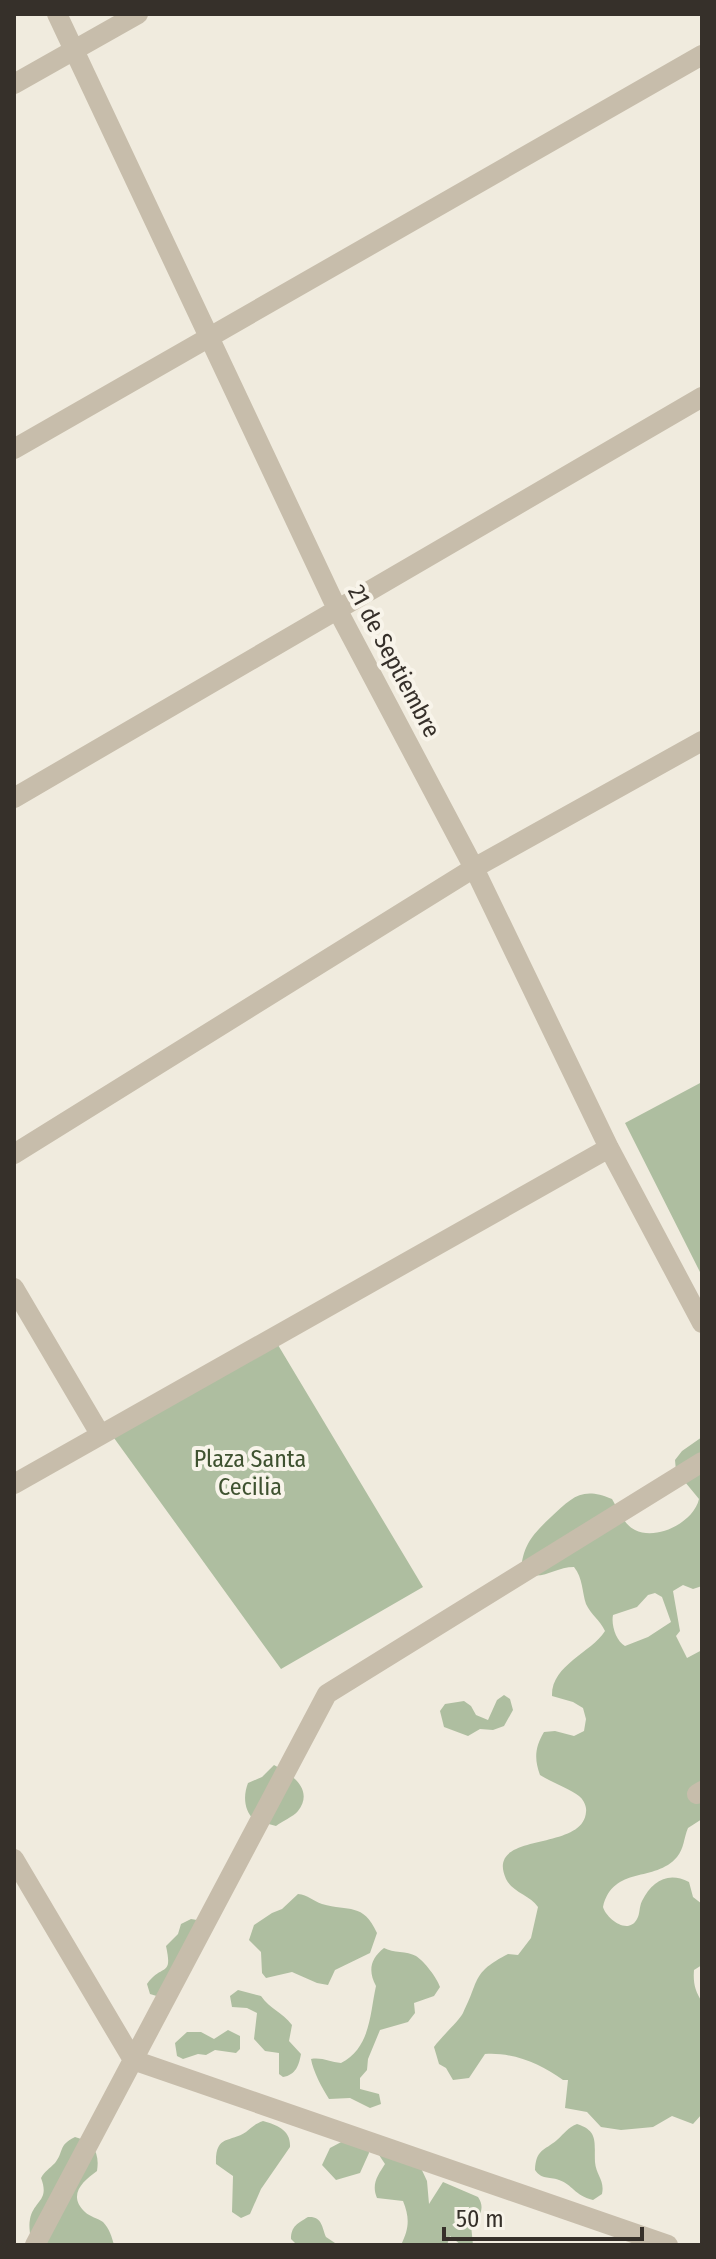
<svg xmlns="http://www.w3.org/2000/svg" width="716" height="2259" viewBox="0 0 716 2259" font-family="'Fira Sans Condensed',sans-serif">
	<rect width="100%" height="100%" fill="#f0ebde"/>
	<!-- green -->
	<path fill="#aebea0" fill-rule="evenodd" d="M702 1082V1276L625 1123Z
		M278 1345 423 1587 281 1669 114 1438Z
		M702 1437V1586L693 1589 683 1585 673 1591 680 1631 676 1636 687 1658 702 1650V1819L688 1828C684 1837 684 1849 677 1857 655 1883 613 1865 603 1907 606 1918 628 1936 637 1919 640 1914 639 1907 642 1901 652 1881 668 1871 689 1882L693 1897 702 1904V1965L694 1970C693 1983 695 1991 702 2002V2114L693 2124 672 2116 653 2127 621 2130 601 2127 587 2112 565 2108 568 2080H563C541 2064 513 2052 485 2054L469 2078 453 2080 446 2068 439 2064 434 2047C441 2037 459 2021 463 2013 480 1980 471 1973 508 1954L518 1955 531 1938 538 1907C530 1895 512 1892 506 1879 484 1830 583 1853 586 1812 587 1806 583 1799 579 1796 570 1789 551 1782 540 1775 534 1759 535 1747 544 1732L555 1731 574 1736 584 1731 586 1719 583 1708 573 1702 552 1696C551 1665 591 1653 605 1631 600 1620 591 1615 586 1604 582 1592 583 1578 574 1567 553 1567 540 1584 521 1570 523 1545 533 1534 551 1517 572 1498 581 1486 612 1499 618 1509 624 1525 635 1530 657 1541 694 1522 699 1499L676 1471 675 1460 682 1451ZM655 1593 662 1597 671 1622 648 1637 625 1646C616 1641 611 1625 613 1615L637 1607 648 1595Z
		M504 1695 510 1699 513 1710 504 1726 493 1730 480 1729 468 1736 444 1727 440 1711 445 1704 464 1701 471 1706 476 1715 488 1720 497 1700Z
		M274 1765C290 1773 315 1789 298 1811 293 1817 282 1821 276 1826L254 1820C244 1810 243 1796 248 1783L262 1777Z
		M298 1894C308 1895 313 1901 322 1904 349 1912 363 1902 377 1933L370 1953 335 1970 328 1985 317 1983 292 1972 266 1978 262 1973 261 1952 249 1940 254 1925 272 1913 282 1909Z
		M191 1919 197 1920 160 1997 150 1994 147 1984C162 1963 173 1978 166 1946L178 1934 181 1924Z
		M384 1948C393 1953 407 1951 416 1956 425 1962 437 1978 440 1987L434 1996 414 2003 415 2013 408 2022 380 2030 368 2059 367 2070 360 2078V2089L379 2094 381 2104 370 2108 350 2098 329 2099C322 2088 313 2071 311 2059 322 2057 330 2062 341 2063 371 2048 370 2012 376 1986 368 1971 370 1959 384 1948Z
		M238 1990 261 1996C270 2009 282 2012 292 2025L289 2041 301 2054C299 2065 296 2075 283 2077L279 2074V2053L265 2051 254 2039 257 2013 247 2008 232 2007 230 1996Z
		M228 2030 240 2036V2049L236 2053 215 2050 206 2055 198 2054 183 2059 177 2056 175 2043 187 2032H201L214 2039Z
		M263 2121C277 2125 291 2130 290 2147L261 2189 250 2214 241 2218 232 2212 233 2176 216 2164C215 2134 230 2143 246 2132 252 2127 255 2124 263 2121Z
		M577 2124C599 2131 594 2143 595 2162 596 2175 605 2180 602 2194L593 2200C574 2195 573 2185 559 2180 548 2176 542 2180 535 2170 536 2149 544 2151 557 2140 565 2133 567 2128 577 2124Z
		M75 2137C93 2142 100 2152 97 2171 83 2181 67 2195 85 2212 90 2217 98 2218 103 2222 109 2228 112 2237 114 2245H29C32 2236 28 2229 30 2219 34 2200 50 2201 41 2178 45 2171 49 2169 55 2163 64 2152 58 2145 75 2137Z
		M345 2140 368 2148 369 2153 360 2173 336 2180 322 2165 330 2148Z
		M379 2155 420 2166 427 2181 429 2204 443 2182 478 2197C486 2209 479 2217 471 2225L473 2245H461L450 2236 447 2245H401C409 2229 410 2218 403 2201L377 2198C371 2184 378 2175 385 2164Z
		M308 2217C322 2216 322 2227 326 2237L338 2245 295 2243 291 2239C291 2226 298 2223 308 2217Z"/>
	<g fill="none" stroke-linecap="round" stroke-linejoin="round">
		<!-- street -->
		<path stroke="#c7bdab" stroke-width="20" d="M57 14 338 611 474 868 609 1148 702 1323
			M14 84 138 14
			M14 449 702 55
			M14 798 702 397
			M14 1154 474 868 702 741
			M14 1288 100 1434
			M14 1484 609 1148
			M697 1794 702 1791
			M14 1859 133 2060 668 2245
			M35 2245 327 1694 702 1462"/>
	</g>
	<g text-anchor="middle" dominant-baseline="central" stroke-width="8" stroke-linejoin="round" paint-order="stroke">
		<!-- street labels -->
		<g font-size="24" fill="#36302a" stroke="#f8f4ea">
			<text transform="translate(394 661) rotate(62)">21 de Septiembre</text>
		</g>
		<!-- park labels -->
		<g font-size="24" fill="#3f5230" stroke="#f8f4ea">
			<text x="250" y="1459">Plaza Santa<tspan x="250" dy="28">Cecilia</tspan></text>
		</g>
	</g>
	<!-- border -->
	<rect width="716" height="2259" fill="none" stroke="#36302a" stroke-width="32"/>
	<!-- scale -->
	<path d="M444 2227v12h198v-12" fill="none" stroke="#36302a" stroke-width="4"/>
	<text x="456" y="2227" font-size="24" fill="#36302a" stroke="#f8f4ea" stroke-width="6" paint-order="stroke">50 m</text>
</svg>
